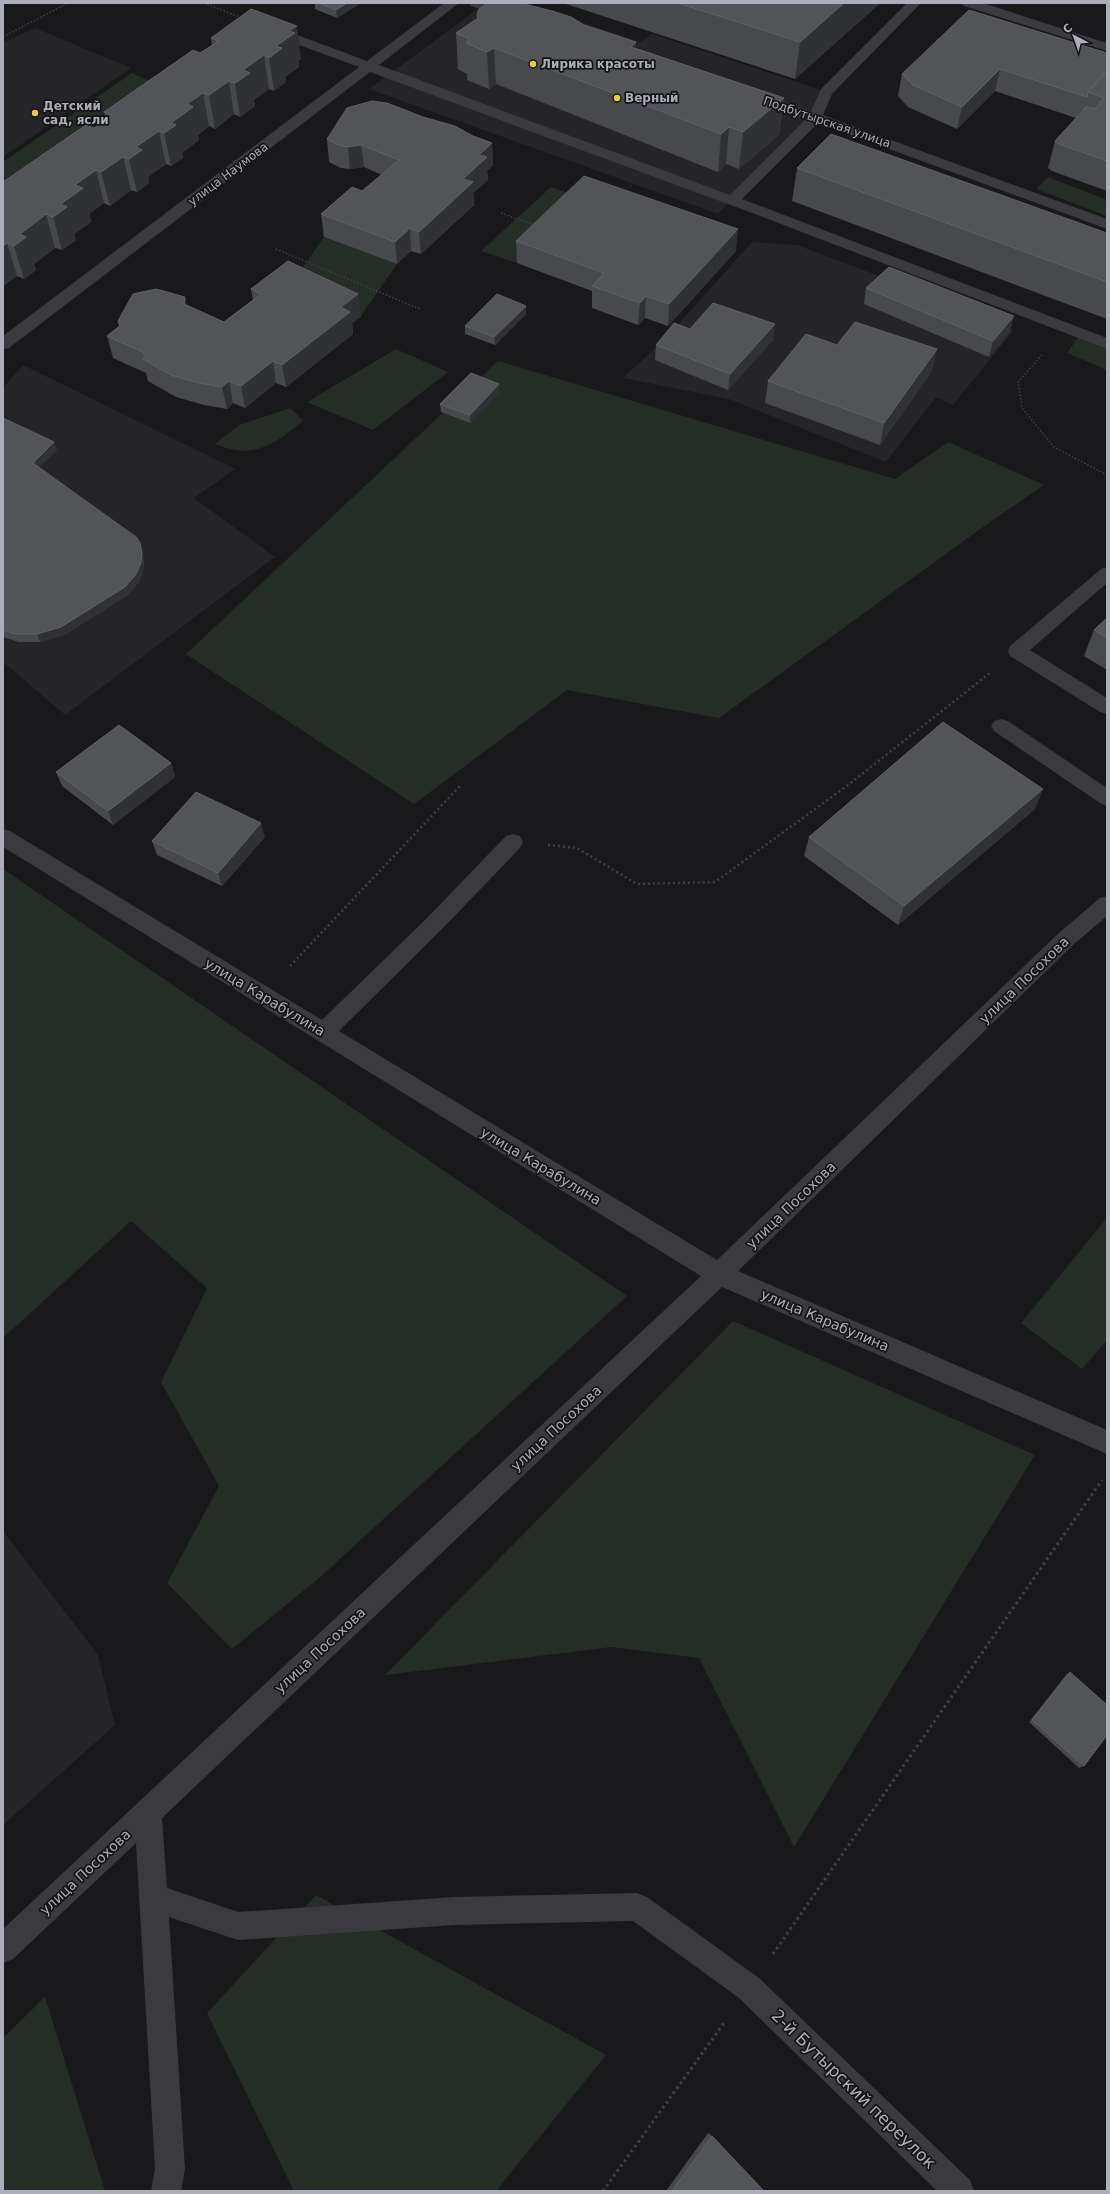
<svg xmlns="http://www.w3.org/2000/svg" width="1110" height="2194" viewBox="0 0 1110 2194" font-family="'DejaVu Sans',sans-serif">
	<rect width="100%" height="100%" fill="#19191b"/>
	<!-- built -->
	<path fill="#252527" d="M486 3H527L640 42 652 34 824 91 815 117 718 214 369 89Z
		M35 28 131 68 3 157V43Z
		M752 242 797 245 874 274 1013 331 953 405 936 397 886 462 729 399 623 378 667 337Z
		M23 365 235 469 194 498 275 557 65 715 3 662V388Z
		M3 1531 98 1655 115 1725 3 1825Z"/>
	<!-- green -->
	<path fill="#252d27" d="M132 73 150 81 3 184V162Z
		M1048 177 1107 200V216L1036 189Z
		M551 187 583 198 517 263 481 251Z
		M324 237 397 264 361 316 291 284Z
		M1080 335 1107 346V370L1067 353Z
		M396 349 448 372 373 430 307 402Z
		M498 361 895 479 948 442 1044 485 983 527 719 718 567 690 414 804 186 654Z
		M291 408 303 421C273 445 254 460 215 444L239 425Z
		M3 869 627 1296 318 1579 232 1649 167 1583 219 1486 161 1382 207 1288 131 1221 3 1338Z
		M1107 1218V1340L1082 1369 1021 1323Z
		M733 1321 1035 1455 794 1847 699 1658 611 1647 385 1675Z
		M316 1895 606 2055 496 2191H294L207 2013Z
		M45 1997 105 2191H3V2038Z"/>
	<g fill="none" stroke-linecap="round" stroke-linejoin="round">
		<!-- path-far2 -->
		<path stroke="#404146" stroke-width="1.5" stroke-dasharray="1.5 2" stroke-linecap="butt" d="M204 3 242 18
			M3 37 68 3
			M501 213 537 226
			M276 249 420 309
			M1042 355 1018 382 1022 408 1054 447 1107 475"/>
		<!-- path-far1 -->
		<path stroke="#404146" stroke-width="2.5" stroke-dasharray="2 3" stroke-linecap="butt" d="M548 845 577 848 637 884 715 882 848 785 990 673
			M290 966 461 785"/>
		<!-- path -->
		<path stroke="#404146" stroke-width="3" stroke-dasharray="2.5 3.5" stroke-linecap="butt" d="M773 1954 1102 1480
			M603 2191 724 2023"/>
		<!-- minor -->
		<path fill="#3a3a3f" fill-rule="evenodd" d="M444 3H459L379 65 730 195 806 119 750 100 748 97 750 94H760L811 111 821 89 907 3H921L832 94 823 115 1107 219V229L818 123 742 199 1107 338V349L755 214 370 72 9 348 3 349V336L359 67 266 33 264 30 266 27H276L367 61Z
			M469 3H489L516 12 518 15 511 19 471 6Z
			M962 3H983L1107 43V51L964 6Z
			M1107 567V583L1030 650 1107 698V714L1100 712 1010 656 1008 651 1010 646 1101 569Z
			M1001 719 1008 721 1107 788V806L1100 803 994 731 991 726 994 721Z
			M3 829 10 831 322 1020 428 917 506 836 513 834 520 836 523 842 520 848 442 929 339 1031 717 1260 1060 932 1100 898 1107 896V916L1074 944 738 1271 1107 1430V1454L722 1287 162 1818 167 1888 238 1912 454 1897 637 1893 647 1897 759 1978 970 2180 974 2191H937L739 1998 633 1921 454 1925 238 1940 169 1917 185 2169 181 2191H151L155 2169 136 1843 13 1959 3 1963V1929L701 1276 3 847Z"/>
	</g>
	<!-- wall -->
	<path fill="#48494c" d="M315 3H361L337 18 315 9Z
		M563 3H879V4L795 79Z
		M477 15 584 25 636 42V48L784 98 779 135 739 169 726 164 718 172 496 84 489 89 467 80V74L458 69 456 33 477 19Z
		M211 38 301 59 298 61 299 67 286 76V82L274 91 269 89 254 100 255 106 240 117 234 114 215 129 209 126 198 135 199 140 182 153 183 158 171 166 166 164 148 177 149 183 137 192 131 190 110 206 104 203 89 214 91 222 74 234 76 240 62 250 55 248 34 264 36 270 24 279 17 276 3 286V182L94 128 106 120 104 112 200 53 212 45Z
		M1107 53V191L1052 171 1048 168 1055 141 1076 118 995 91 957 129 908 107 898 96 902 74Z
		M473 136 492 143 493 165 487 171 488 180 473 193 474 205 421 254 411 251 397 264 324 237 321 214 362 191 382 175 364 167 350 169 341 168 329 162 327 139Z
		M797 168 1107 233V319L792 201Z
		M516 241 736 251 668 326 645 318 638 325 592 308V291L517 263Z
		M866 288 1010 332 989 357 864 304Z
		M251 289 361 316 352 323 353 334 286 387 276 383 245 408 233 403 227 409 204 405 176 397 148 381 146 373 113 358 107 336 119 326 118 321 187 306 224 322 253 300Z
		M526 314 495 345 465 334V326Z
		M690 329 773 340 728 390 655 360 656 345Z
		M837 345 932 371 880 445 765 403 768 381Z
		M500 392 470 423 441 412 440 404Z
		M3 418 57 450 39 467 142 551 144 560 143 571 139 582 128 595 64 635 40 642H19L3 637Z
		M1107 618V670L1084 656 1094 630Z
		M171 763 175 777 113 825 62 786 56 772Z
		M1035 809 898 925 804 856 809 837Z
		M265 837 222 886 157 855 152 841Z
		M1070 1672 1084 1766 1079 1768 1029 1722 1066 1675Z
		M708 2133 712 2136 764 2191H666Z"/>
	<!-- shaded-wall -->
	<path fill="#303134" d="M347 3H361L337 18 336 10Z
		M844 3H879V4L795 79 800 42Z
		M297 26 301 59 298 61 299 67 286 76V82L274 91 269 58 276 46 289 31Z
		M636 42 634 79 631 47Z
		M494 48 496 84 489 89 487 52Z
		M264 55 269 89 254 100 255 106 240 117 235 83 243 70Z
		M1000 69 995 91 957 129 962 107Z
		M229 81 234 114 215 129 209 95Z
		M203 93 209 126 198 135 199 140 182 153 183 158 171 166 164 133 171 123 187 104Z
		M784 98 779 135 739 169 743 132Z
		M729 127 726 164 718 172 721 134Z
		M159 131 166 164 148 177 149 183 137 192 129 159 136 147Z
		M492 143 493 165 487 171 488 180 473 193 474 205 421 254 419 232 463 179 479 155Z
		M361 145 364 167 350 169 348 147Z
		M123 157 131 190 110 206 101 172Z
		M96 170 104 203 89 214 91 222 74 234 76 240 62 250 53 217 61 204 75 185Z
		M46 214 55 248 34 264 36 270 24 279 14 246 20 234Z
		M410 228 411 251 397 264 395 242Z
		M738 229 736 251 668 326 669 304Z
		M7 243 17 276 3 286V246Z
		M358 294 361 316 352 323 353 334 286 387 282 365 341 307Z
		M646 296 645 318 638 325 640 303Z
		M185 297 190 319 184 304Z
		M526 306V314L495 345 494 337Z
		M1014 316 1010 332 989 357 993 341Z
		M775 324 773 340 728 390 730 374Z
		M937 349 932 371 880 445 884 423Z
		M273 361 276 383 245 408 241 386Z
		M229 381 233 403 227 409 222 387Z
		M499 384 500 392 470 423V415Z
		M54 442 57 450 36 471 33 463Z
		M140 543 144 560 143 571 139 582 128 595 64 635 40 642 37 634Z
		M171 763 175 777 113 825 108 811Z
		M1043 789 1035 809 898 925 904 906Z
		M261 823 265 837 222 886 218 873Z"/>
	<!-- building -->
	<path fill="#525458" stroke="#606267" d="M319 3H347L336 10Z
		M488 3H520L552 11 571 17 584 25 636 42 631 47 784 98 743 132 729 127 721 134 494 48 487 52 466 43 470 39 456 33 478 18 477 15 479 9Z
		M678 3H844L800 42Z
		M251 9 297 26 289 31 295 33 276 46 282 48 269 58 264 55 243 70 250 73 235 83 229 81 209 95 203 93 187 104 193 107 171 123 176 125 164 133 159 131 136 147 142 150 129 159 123 157 101 172 96 170 75 185 83 188 61 204 67 207 53 217 46 214 20 234 26 237 14 246 7 243 3 246V182L86 125 94 128 113 115 104 112 193 50 200 53 219 41 211 38Z
		M969 10 1107 53V70L1088 92 1087 97 1000 69 962 107 913 85 902 74Z
		M1107 70V161L1059 144 1055 141 1086 107 1095 109 1104 98 1088 92Z
		M372 101 387 103 423 117 455 126 473 136 492 143 479 155 487 157 463 179 473 182 419 232 410 228 395 242 321 214 352 187 362 191 399 160 361 145 348 147 338 145 327 139 347 108Z
		M831 134 1107 233V282L797 168Z
		M584 176 738 229 669 304 646 296 640 303 592 286 604 273 516 241Z
		M288 261 358 294 341 307 350 312 282 365 273 361 241 386 229 381 222 387 199 383 171 375 143 359 147 354 107 336 120 326 118 321 133 294 156 289 185 297 184 304 224 322 261 294 251 289Z
		M889 267 1014 316 993 341 866 288Z
		M497 294 526 306 494 337 465 326Z
		M713 303 775 324 730 374 656 345 674 323 690 329Z
		M855 322 937 349 884 423 768 381 806 334 837 345Z
		M471 373 499 384 470 415 440 404Z
		M3 418 54 442 33 463 136 537 140 543 142 552 141 563 136 574 125 587 61 627 37 634H16L3 630Z
		M1107 618V638L1094 630Z
		M943 722 1043 789 904 906 809 837Z
		M119 725 171 763 108 811 56 772Z
		M196 792 261 823 218 873 152 841Z
		M1070 1672 1107 1705V1735L1084 1766 1032 1720Z
		M712 2136 764 2191H672Z"/>
	<!-- markers -->
	<g fill="#e9cb42" stroke="#141316" stroke-width="1.5">
		<circle cx="533" cy="64" r="4"/>
		<circle cx="617" cy="98" r="4"/>
		<circle cx="35" cy="113" r="4"/>
	</g>
	<g text-anchor="middle" dominant-baseline="central" stroke-width="3.5" stroke-linejoin="round" paint-order="stroke">
		<!-- far-poi labels -->
		<g font-size="12" font-weight="bold" fill="#acaeb9" stroke="#141316" text-anchor="start">
			<text x="541" y="64">Лирика красоты</text>
			<text x="625" y="98">Верный</text>
			<text x="43" y="106">Детский<tspan x="43" dy="14">сад, ясли</tspan></text>
		</g>
		<!-- far-street labels -->
		<g font-size="12" fill="#acaeb9" stroke="#141316">
			<text transform="translate(827 122) rotate(19)">Подбутырская улица</text>
			<text transform="translate(228 174) rotate(-37)">улица Наумова</text>
		</g>
		<!-- street labels -->
		<g font-size="14" fill="#acaeb9" stroke="#141316">
			<text transform="translate(1024 980) rotate(-44)">улица Посохова</text>
			<text transform="translate(265 997) rotate(31)">улица Карабулина</text>
			<text transform="translate(541 1166) rotate(31)">улица Карабулина</text>
			<text transform="translate(791 1205) rotate(-44)">улица Посохова</text>
			<text transform="translate(825 1320) rotate(23)">улица Карабулина</text>
			<text transform="translate(556 1428) rotate(-43)">улица Посохова</text>
			<text transform="translate(320 1650) rotate(-43)">улица Посохова</text>
			<text transform="translate(85 1872) rotate(-43)">улица Посохова</text>
		</g>
		<!-- near-street labels -->
		<g font-size="17" fill="#acaeb9" stroke="#141316">
			<text transform="translate(854 2089) rotate(44)">2-й Бутырский переулок</text>
		</g>
	</g>
	<!-- border -->
	<rect width="1110" height="2194" fill="none" stroke="#acaeb9" stroke-width="8"/>
	<!-- north arrow -->
	<g transform="translate(1074 36) rotate(319)" stroke="#141316" stroke-width="3" paint-order="stroke">
	<path d="M0-3L7 15L0 10L-7 15Z" fill="#acaeb9"/>
	<text y="-6" font-size="11" font-weight="bold" text-anchor="middle" fill="#acaeb9">С</text>
	</g>
</svg>
